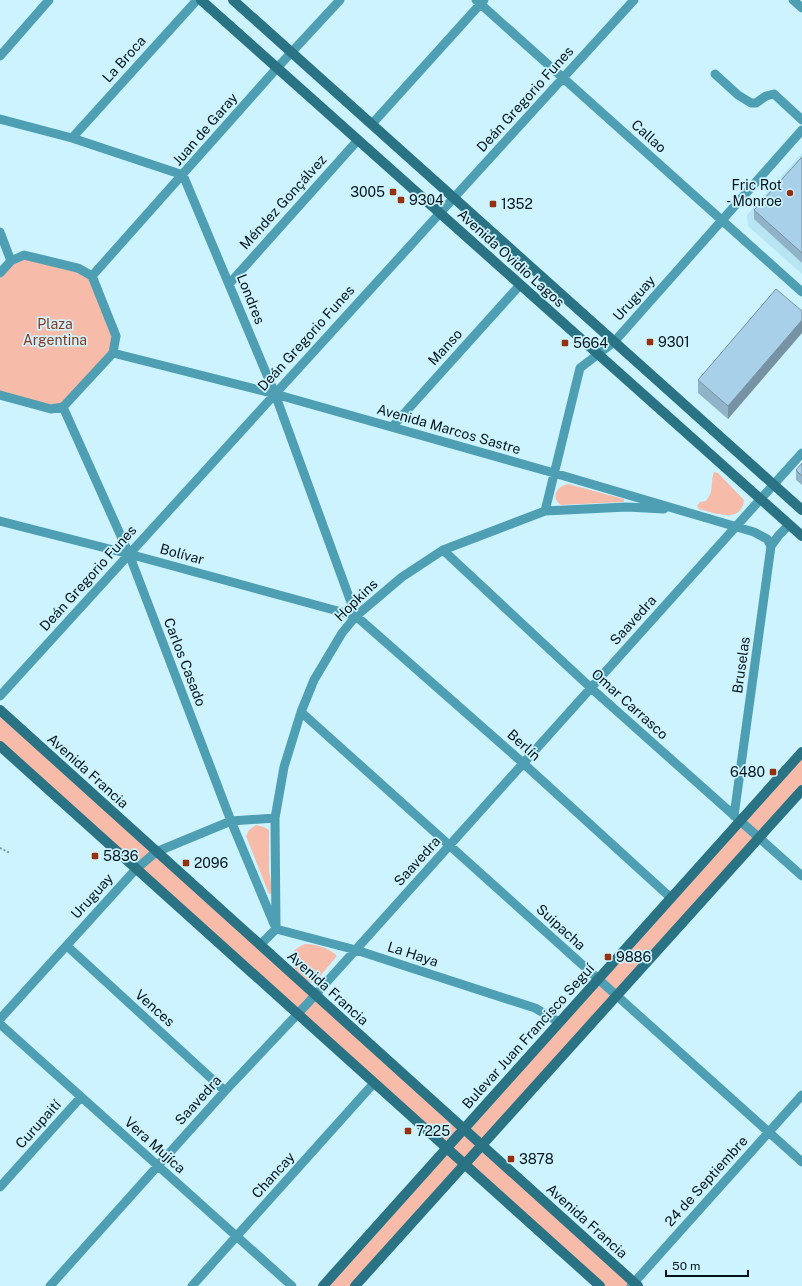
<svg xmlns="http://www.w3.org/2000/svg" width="802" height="1286" viewBox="0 0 802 1286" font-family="'Public Sans',sans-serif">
	<rect width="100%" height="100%" fill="#ccf3fe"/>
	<!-- built -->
	<path fill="#b7e5f2" d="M802 153V274L748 226 747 215Z"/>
	<!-- green -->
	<path fill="#f7bba9" d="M24 255 92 276 116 336 113 353 63 407 0 395V273Z
		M714 472 718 473 744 500C742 524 714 513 699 509L697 506 700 502 706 501C715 490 710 483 714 472Z
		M568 484 624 499V501L623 502 561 505C550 498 557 486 568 484Z
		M0 710 464 1129 802 752V790L482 1145 638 1286H600L465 1164 355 1286H323L446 1148 0 746Z
		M256 825 264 827 269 830V870L273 894H269L246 836 249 830Z
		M305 944C315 944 330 948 337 956L315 982 311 983C294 974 280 953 305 944Z"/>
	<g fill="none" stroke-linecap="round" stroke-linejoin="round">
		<!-- path -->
		<path stroke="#78979f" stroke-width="2" stroke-dasharray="2 2" stroke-linecap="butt" d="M0 848 10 853"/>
		<!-- street -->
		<path stroke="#4e9fb3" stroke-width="9" d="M476 0 802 292
			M793 0 802 8
			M0 56 49 0
			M715 74 738 95 751 103H756L766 96 774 94 802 120
			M0 119 72 138 183 175 275 394 356 616
			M372 124 484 0
			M72 138 197 0
			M0 232 11 261
			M0 273 11 261 24 255 78 268 92 276 116 336 113 353 63 407 51 409 0 395
			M92 276 277 68 340 0
			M230 283 358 140
			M113 353 275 394 554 473 754 532 767 539 771 546
			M63 407 129 554 231 821 274 924
			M392 427 520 285
			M545 511 580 368 614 342 802 130
			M0 521 129 554 356 616 523 763 671 898
			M443 550 591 688 802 876
			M0 696 634 0
			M301 712 802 1162
			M734 816 771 546 779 535 789 525
			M276 929 275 818 284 767 301 712 314 680 342 633 356 616 402 577 443 550 545 511 627 507 664 509
			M260 945 276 929 356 950 535 1008 559 1022
			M67 946 225 1091
			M0 1019 136 869 156 852 231 821 275 818
			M0 1024 292 1286
			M0 1187 81 1097
			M50 1286 225 1091 307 1004 802 453
			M192 1286 374 1083
			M631 1286 802 1095"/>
		<!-- secondary -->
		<path stroke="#297384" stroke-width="10" d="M201 0 802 536
			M233 0 802 510
			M0 710 638 1286
			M0 746 600 1286
			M323 1286 802 752
			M355 1286 802 790"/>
	</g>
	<!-- wall -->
	<path fill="#91b3c8" d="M802 157V263L754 219V210Z
		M776 289 728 419 698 393V380Z
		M802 463V485L796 480V470Z"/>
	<!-- shaded-wall -->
	<path fill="#7692a3" d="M802 320V333L728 419V406Z"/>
	<!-- building -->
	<path fill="#a9d0e9" stroke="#7692a3" d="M802 157V253L754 210Z
		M776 289 802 311V320L728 406 698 380Z
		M802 463V476L796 470Z"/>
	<!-- markers -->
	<g fill="#97300f" stroke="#ccf3fe" stroke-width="1.5">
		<rect x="389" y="188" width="8" height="8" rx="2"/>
		<circle cx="790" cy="193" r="4"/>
		<rect x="397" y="196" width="8" height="8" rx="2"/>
		<rect x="489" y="200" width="8" height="8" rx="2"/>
		<rect x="646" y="338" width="8" height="8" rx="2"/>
		<rect x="561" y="339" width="8" height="8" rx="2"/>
		<rect x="769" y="768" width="8" height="8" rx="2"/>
		<rect x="91" y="852" width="8" height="8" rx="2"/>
		<rect x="182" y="859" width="8" height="8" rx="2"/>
		<rect x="604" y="953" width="8" height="8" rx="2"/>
		<rect x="404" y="1127" width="8" height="8" rx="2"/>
		<rect x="507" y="1155" width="8" height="8" rx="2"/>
	</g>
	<g text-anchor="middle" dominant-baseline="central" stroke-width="3.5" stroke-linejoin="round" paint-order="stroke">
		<!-- street labels -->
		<g font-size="14" fill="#03151a" stroke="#ccf3fe">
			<text transform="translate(124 59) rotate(-48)">La Broca</text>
			<text transform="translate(525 99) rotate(-48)">Deán Gregorio Funes</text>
			<text transform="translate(205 129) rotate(-49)">Juan de Garay</text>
			<text transform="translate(649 136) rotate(42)">Callao</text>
			<text transform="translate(283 202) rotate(-48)">Méndez Gonçálvez</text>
			<text transform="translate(511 258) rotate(42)">Avenida Ovidio Lagos</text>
			<text transform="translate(634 298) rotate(-48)">Uruguay</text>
			<text transform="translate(251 299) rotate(68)">Londres</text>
			<text transform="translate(306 338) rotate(-48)">Deán Gregorio Funes</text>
			<text transform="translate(445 347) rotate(-48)">Manso</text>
			<text transform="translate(449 429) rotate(16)">Avenida Marcos Sastre</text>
			<text transform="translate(182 554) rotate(15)">Bolívar</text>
			<text transform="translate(88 578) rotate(-48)">Deán Gregorio Funes</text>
			<text transform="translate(356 600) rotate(-44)">Hopkins</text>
			<text transform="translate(633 620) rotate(-48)">Saavedra</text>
			<text transform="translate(185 662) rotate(69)">Carlos Casado</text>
			<text transform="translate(741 665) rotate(-82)">Bruselas</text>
			<text transform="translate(630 704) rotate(42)">Omar Carrasco</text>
			<text transform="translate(524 745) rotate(42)">Berlín</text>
			<text transform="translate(88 771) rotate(42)">Avenida Francia</text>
			<text transform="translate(417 861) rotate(-48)">Saavedra</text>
			<text transform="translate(92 896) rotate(-48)">Uruguay</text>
			<text transform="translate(561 927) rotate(42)">Suipacha</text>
			<text transform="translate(413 954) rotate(18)">La Haya</text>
			<text transform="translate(328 988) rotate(42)">Avenida Francia</text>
			<text transform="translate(155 1008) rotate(42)">Vences</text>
			<text transform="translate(528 1036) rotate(-48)">Bulevar Juan Francisco Seguí</text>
			<text transform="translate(198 1100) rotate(-48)">Saavedra</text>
			<text transform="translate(38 1124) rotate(-48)">Curupaití</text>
			<text transform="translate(155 1145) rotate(42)">Vera Mujíca</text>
			<text transform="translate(273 1175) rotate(-48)">Chancay</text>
			<text transform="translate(706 1181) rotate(-48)">24 de Septiembre</text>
			<text transform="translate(587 1221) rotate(42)">Avenida Francia</text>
		</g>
		<!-- poi labels -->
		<g font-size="14" fill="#03151a" stroke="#ccf3fe" text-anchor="start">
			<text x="782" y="185" text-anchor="end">Fric Rot<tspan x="782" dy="16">- Monroe</tspan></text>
			<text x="385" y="192" text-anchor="end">3005</text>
			<text x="409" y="200">9304</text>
			<text x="501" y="204">1352</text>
			<text x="658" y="342">9301</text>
			<text x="573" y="343">5664</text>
			<text x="765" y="772" text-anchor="end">6480</text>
			<text x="103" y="856">5836</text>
			<text x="194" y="863">2096</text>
			<text x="616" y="957">9886</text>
			<text x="416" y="1131">7225</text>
			<text x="519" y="1159">3878</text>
		</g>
		<!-- park labels -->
		<g font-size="14" fill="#8f371e" stroke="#ccf3fe">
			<text x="55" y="324">Plaza<tspan x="55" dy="16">Argentina</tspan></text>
		</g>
	</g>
	<!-- scale -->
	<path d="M666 1270v6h82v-6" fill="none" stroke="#03151a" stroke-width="2"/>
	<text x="672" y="1270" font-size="12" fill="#03151a" stroke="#ccf3fe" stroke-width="3" paint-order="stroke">50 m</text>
</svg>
